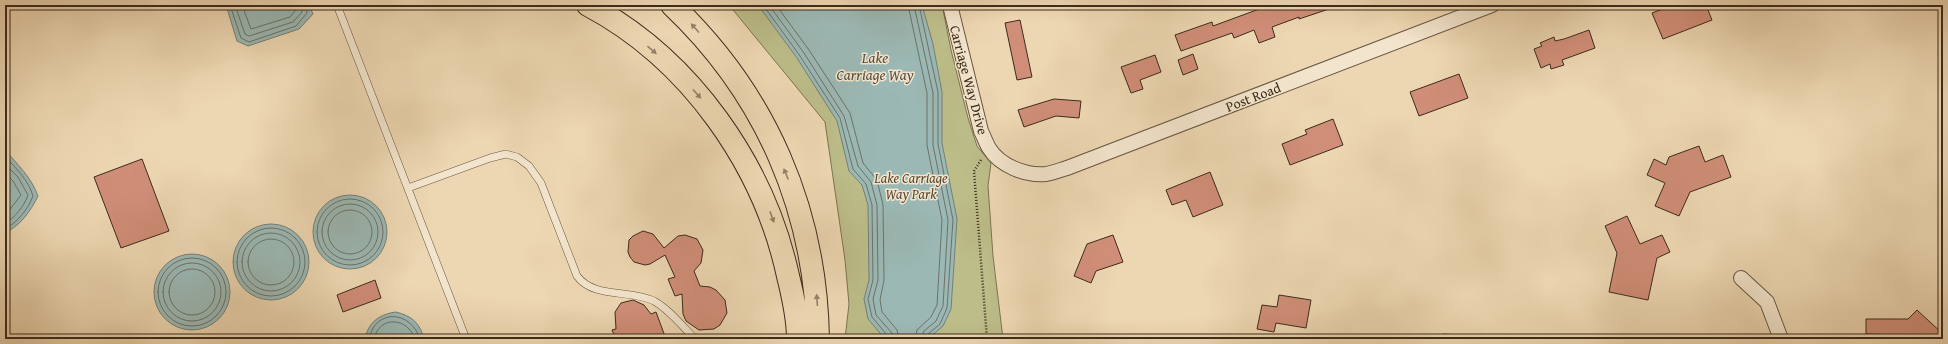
<svg xmlns="http://www.w3.org/2000/svg" width="1948" height="344" viewBox="0 0 1948 344" font-family="'Gentium Book Plus',serif">
	<rect width="100%" height="100%" fill="#edd7b2"/>
	<filter id="stains"><feTurbulence type="fractalNoise" baseFrequency=".005" numOctaves="4"/><feColorMatrix values="0 0 0 0 .2 0 0 0 0 .09 0 0 0 0 .02 0 0 0 .5 -.17"/></filter>
	<radialGradient id="worn" r=".72"><stop offset=".6" stop-color="#630" stop-opacity="0"/><stop offset="1" stop-color="#630" stop-opacity=".3"/></radialGradient>
	<!-- green -->
	<path fill="#bcbd89" stroke="#7c7452" d="M729 5H942L951 50 968 118 977 146 991 163 988 186 993 256 1003 339H845L849 304 845 260 825 122Z"/>
	<!-- water -->
	<path fill="#9bb8b4" stroke="#758077" d="M226 5H309L313 14 299 29 248 46 237 41Z
		M758 5H922L933 44 942 92V143L957 219 951 309 943 326 928 339H885L868 319 864 299 869 280 868 205 862 185 849 171 837 121 797 58Z
		M5 150C18 165 31 177 38 196 30 212 21 225 5 233Z
		M313 232a37 37 0 1 1 74 0a37 37 0 1 1-74 0Z
		M233 262a38 38 0 1 1 76 0a38 38 0 1 1-76 0Z
		M154 292a38 38 0 1 1 76 0a38 38 0 1 1-76 0Z
		M396 312C412 316 420 323 424 339H365C368 322 380 314 396 312Z
		M1443 334 1465 335 1471 339H1435Z"/>
	<g fill="none" stroke-linecap="round" stroke-linejoin="round">
		<!-- shore -->
		<path stroke="#6c7268" stroke-width="1" d="M230 5 241 38 249 42 296 26 307 13 306 5
			M235 5 245 34 249 36 293 22 302 12 301 5
			M242 5 251 29 290 17 295 11V5
			M763 5 800 56 840 118 853 169 866 184 872 205 873 280 868 299 872 317 887 335 888 339
			M769 5 804 53 844 116 858 166 871 182 877 205 878 280 873 299 876 315 892 333 893 339
			M776 5 809 50 850 113 863 163 877 180 883 205 884 280 880 300 882 312 897 330 899 339
			M908 5 927 93V145L942 220 937 305 931 317 917 330 915 339
			M914 5 933 93V145L948 220 943 306 936 321 924 331 921 339
			M919 5 938 92V144L953 220 947 308 940 324 927 335 926 339
			M5 156C16 169 28 179 33 196 28 209 18 222 5 229
			M5 164 18 177 28 195C24 206 15 218 5 223
			M5 173 13 181 21 195 5 216
			M317 232a33 33 0 1 1 66 0a33 33 0 1 1-66 0Z
			M322 232a28 28 0 1 1 56 0a28 28 0 1 1-56 0Z
			M328 232a22 22 0 1 1 44 0a22 22 0 1 1-44 0Z
			M237 262a34 34 0 1 1 68 0a34 34 0 1 1-68 0Z
			M242 262a29 29 0 1 1 58 0a29 29 0 1 1-58 0Z
			M248 262a23 23 0 1 1 46 0a23 23 0 1 1-46 0Z
			M158 292a34 34 0 1 1 68 0a34 34 0 1 1-68 0Z
			M163 292a29 29 0 1 1 58 0a29 29 0 1 1-58 0Z
			M169 292a23 23 0 1 1 46 0a23 23 0 1 1-46 0Z
			M369 339C375 308 411 310 420 339
			M374 339C379 315 408 317 415 339"/>
	</g>
	<!-- building -->
	<path fill="#d08e78" stroke="#3c2b1c" d="M1270 5H1334L1335 7 1299 19V17L1272 27 1275 37 1259 43 1254 30 1234 38 1232 33 1181 51 1175 35 1212 22 1213 26Z
		M1673 5H1706L1712 20 1663 39 1652 13Z
		M1020 20 1032 77 1017 80 1005 23Z
		M1589 30 1595 48 1562 60 1564 65 1551 69 1550 64 1541 68 1534 49 1542 46 1540 43 1554 37 1555 41 1564 39Z
		M1193 54 1198 69 1183 75 1178 60Z
		M1155 55 1161 72 1140 80 1143 89 1131 93 1121 67Z
		M1459 74 1468 98 1419 116 1410 92Z
		M1054 99 1081 101 1079 118 1056 116 1024 127 1018 110Z
		M1333 119 1343 145 1290 165 1282 144 1307 134 1305 130Z
		M1699 146 1705 162 1723 155 1731 177 1690 192 1679 216 1655 206 1665 183 1647 175 1654 159 1666 165 1669 157Z
		M142 159 169 231 121 248 94 177Z
		M1210 172 1223 205 1193 217 1186 200 1172 205 1166 190Z
		M1627 216 1640 244 1662 235 1670 252 1657 258 1648 300 1609 292 1617 253 1605 226Z
		M643 231 653 234 664 248 678 236 685 235 697 239 703 250 701 263 694 271 700 286 710 287 716 290 725 300 727 313 720 325 714 329 699 330 686 321 683 314 682 294 675 296 668 279 675 277 665 255 650 264 645 265 634 262 630 257 628 252 629 240 633 236Z
		M1113 235 1123 262 1096 271 1091 283 1074 276 1087 244Z
		M375 280 381 298 343 312 337 295Z
		M1279 295 1311 300 1306 328 1276 323 1274 332 1257 329 1262 305 1277 307Z
		M633 300 644 305 651 314 656 312 666 339H616L612 330 616 329 615 312 621 303Z
		M1917 310 1943 334V339H1908L1903 335 1866 334V319H1908Z"/>
	<g fill="none" stroke-linecap="round" stroke-linejoin="round">
		<!-- lane casing -->
		<g stroke="#685642" stroke-width="8">
			<path id="lane" d="M337 5 466 339
				M408 188 490 158 506 154 517 157 529 166 541 183 577 276C594 299 630 289 654 301 670 310 682 326 695 339"/>
		</g>
		<!-- street casing -->
		<g stroke="#685642" stroke-width="16">
			<path id="street" d="M950 5 981 131C984 137 986 143 989 148 1000 166 1026 176 1046 174 1053 173 1060 170 1067 168L1492 5
				M1741 278 1767 302 1781 339"/>
		</g>
		<!-- highway casing -->
		<g stroke="#3c2b1c" stroke-width="24">
			<path id="highway" d="M588 5C690 59 764 165 788 276 793 296 798 319 798 339
				M672 5C766 94 816 210 818 339"/>
		</g>
		<!-- path -->
		<path stroke="#3c2b1c" stroke-width="2.5" stroke-dasharray="1 2" stroke-linecap="butt" d="M981 160 974 171 987 339"/>
		<!-- lane -->
		<use href="#lane" stroke="#f3e5cd" stroke-width="7"/>
		<!-- street -->
		<use href="#street" stroke="#f3e5cd" stroke-width="14"/>
		<!-- highway -->
		<use href="#highway" stroke="#edd7b2" stroke-width="22"/>
	</g>
	<!-- one-way arrows -->
	<defs><path id="oneway-solid" d="M-6-.8H1V-3.2L6.5 0L1 3.2V.8H-6Z"/></defs>
	<g fill="#948167">
		<use href="#oneway-solid" transform="translate(695 28) rotate(-132)"/>
		<use href="#oneway-solid" transform="translate(652 50) rotate(41)"/>
		<use href="#oneway-solid" transform="translate(697 94) rotate(48)"/>
		<use href="#oneway-solid" transform="translate(786 174) rotate(-112)"/>
		<use href="#oneway-solid" transform="translate(772 217) rotate(70)"/>
		<use href="#oneway-solid" transform="translate(817 300) rotate(-94)"/>
	</g>
	<g text-anchor="middle" dominant-baseline="central" stroke-width="3" stroke-linejoin="round" paint-order="stroke">
		<!-- street labels -->
		<g font-size="14" fill="#3c2b1c" stroke="#f3e5cd">
			<text transform="translate(969 80) rotate(75)">Carriage Way Drive</text>
			<text transform="translate(1253 97) rotate(-21)">Post Road</text>
		</g>
		<!-- park labels -->
		<g font-size="14" font-style="italic" fill="#564832" stroke="#f3e5cd">
			<text x="911" y="178">Lake Carriage<tspan x="911" dy="16">Way Park</tspan></text>
		</g>
		<!-- water labels -->
		<g font-size="15" font-style="italic" fill="#544e42" stroke="#f3e5cd">
			<text x="875" y="57">Lake<tspan x="875" dy="17">Carriage Way</tspan></text>
		</g>
	</g>
	<!-- margin -->
	<rect width="1948" height="344" fill="none" stroke="#edd7b2" stroke-width="20"/>
	<rect x="6" y="6" width="1936" height="332" fill="none" stroke="#3c2b1c" stroke-width="2"/>
	<rect x="10" y="10" width="1928" height="324" fill="none" stroke="#3c2b1c"/>
	<rect width="100%" height="100%" filter="url(#stains)"/>
	<rect width="100%" height="100%" fill="url(#worn)"/>
</svg>
